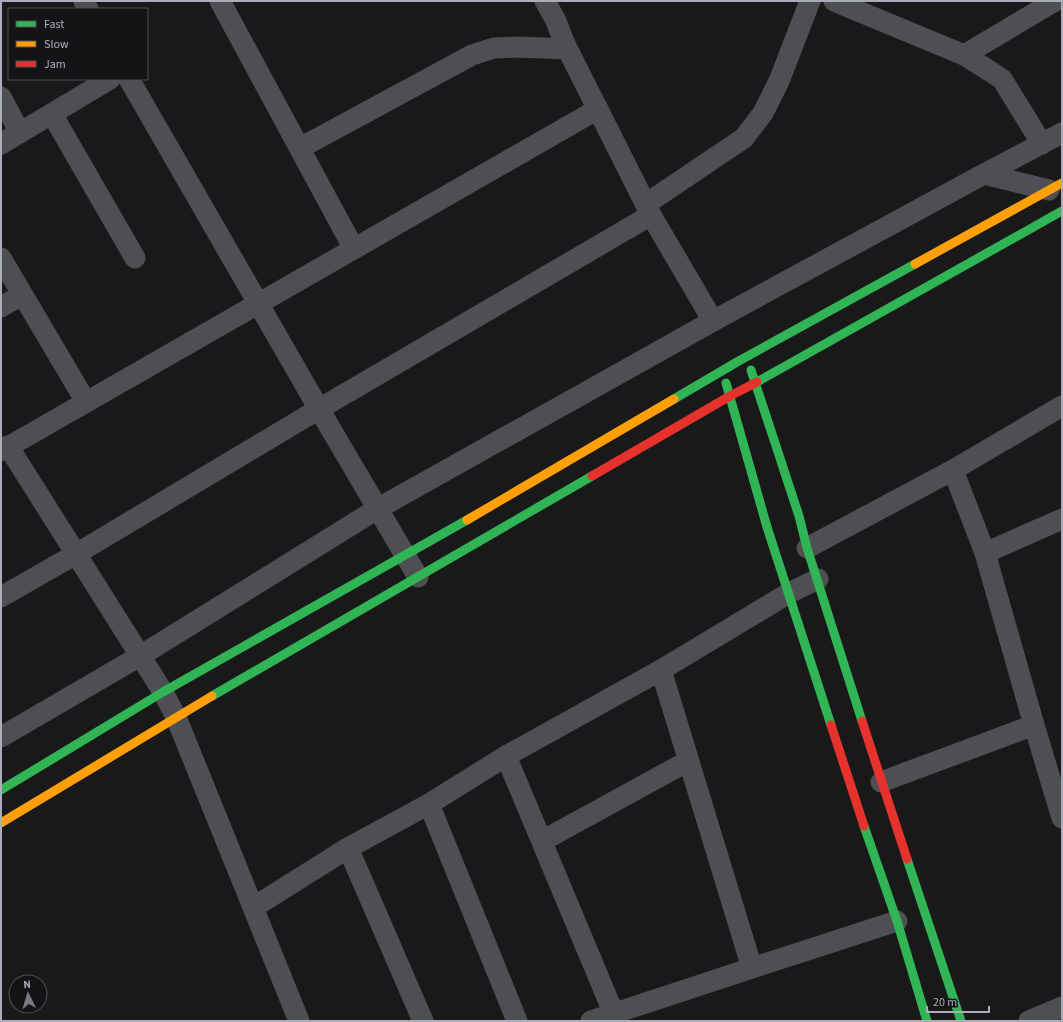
<svg xmlns="http://www.w3.org/2000/svg" width="1063" height="1022" viewBox="0 0 1063 1022" font-family="'Source Sans 3',sans-serif">
	<rect width="100%" height="100%" fill="#191919"/>
	<g fill="none" stroke-linecap="round" stroke-linejoin="round">
		<!-- street -->
		<path stroke="#4e4f52" stroke-width="21" d="M84 1 88 9
			M220 1 354 249
			M545 1 556 21 564 42 651 215 713 321
			M834 1 964 55 985 68 1002 79 1042 144
			M964 55 1055 1
			M129 79 319 409 418 577
			M1 97 20 133
			M52 114 135 258
			M1 144 110 79
			M300 148 472 55 494 48 517 47 567 49
			M984 174 1049 190
			M646 204 744 138 763 113 779 81 810 1
			M1 258 86 402
			M1 307 22 295
			M8 446 163 692 176 717 299 1021
			M1 451 598 109
			M953 470 985 553 1034 725 1062 818
			M807 548 953 470 1062 406
			M985 553 1062 519
			M1 597 76 554 319 409 651 215
			M661 670 752 968
			M1 737 140 656 377 509 713 321 984 174 1062 133
			M506 756 614 1014
			M881 782 1034 725
			M429 804 517 1021
			M542 841 688 761
			M348 848 423 1021
			M254 907 348 848 429 804 506 756 661 670 789 593 818 579
			M591 1021 752 968 897 921
			M1029 1021 1062 1007"/>
		<!-- fast -->
		<path stroke="#30b455" stroke-width="9" d="M751 370 799 516 807 548 862 721
			M757 382 1062 211
			M726 383 767 527 831 725
			M674 399 737 362 915 264
			M212 696 592 476
			M1 790 163 692 467 520
			M864 826 897 921 927 1021
			M907 859 961 1021"/>
		<!-- slow -->
		<path stroke="#ff9f0a" stroke-width="9" d="M915 264 1062 183
			M467 520 674 399
			M1 823 212 696"/>
		<!-- jam -->
		<path stroke="#e5322d" stroke-width="9" d="M592 476 730 396 757 382
			M862 721 907 859
			M831 725 864 826"/>
	</g>
	<!-- border -->
	<rect width="1063" height="1022" fill="none" stroke="#abadb9" stroke-width="4"/>
	<!-- legend -->
	<rect x="8" y="8" width="140" height="72" fill="#141315" stroke="#505157"/>
	<rect x="16" y="21" width="20" height="6" fill="#30b455" stroke="#505157"/>
	<text x="44" y="28" font-size="12" fill="#abadb9">Fast</text>
	<rect x="16" y="41" width="20" height="6" fill="#ff9f0a" stroke="#505157"/>
	<text x="44" y="48" font-size="12" fill="#abadb9">Slow</text>
	<rect x="16" y="61" width="20" height="6" fill="#e5322d" stroke="#505157"/>
	<text x="44" y="68" font-size="12" fill="#abadb9">Jam</text>
	<!-- north arrow -->
	<g transform="translate(28 994) rotate(355)"><circle r="19" fill="#141315" stroke="#505157"/>
	<path d="M0-3L7 15L0 10L-7 15Z" fill="#787981"/>
	<text y="-6" font-size="11" font-weight="bold" text-anchor="middle" fill="#abadb9">N</text>
	</g>
	<!-- scale -->
	<path d="M927 1006v6h62v-6" fill="none" stroke="#abadb9" stroke-width="2"/>
	<text x="933" y="1006" font-size="12" fill="#abadb9" stroke="#141315" stroke-width="3" paint-order="stroke">20 m</text>
</svg>
